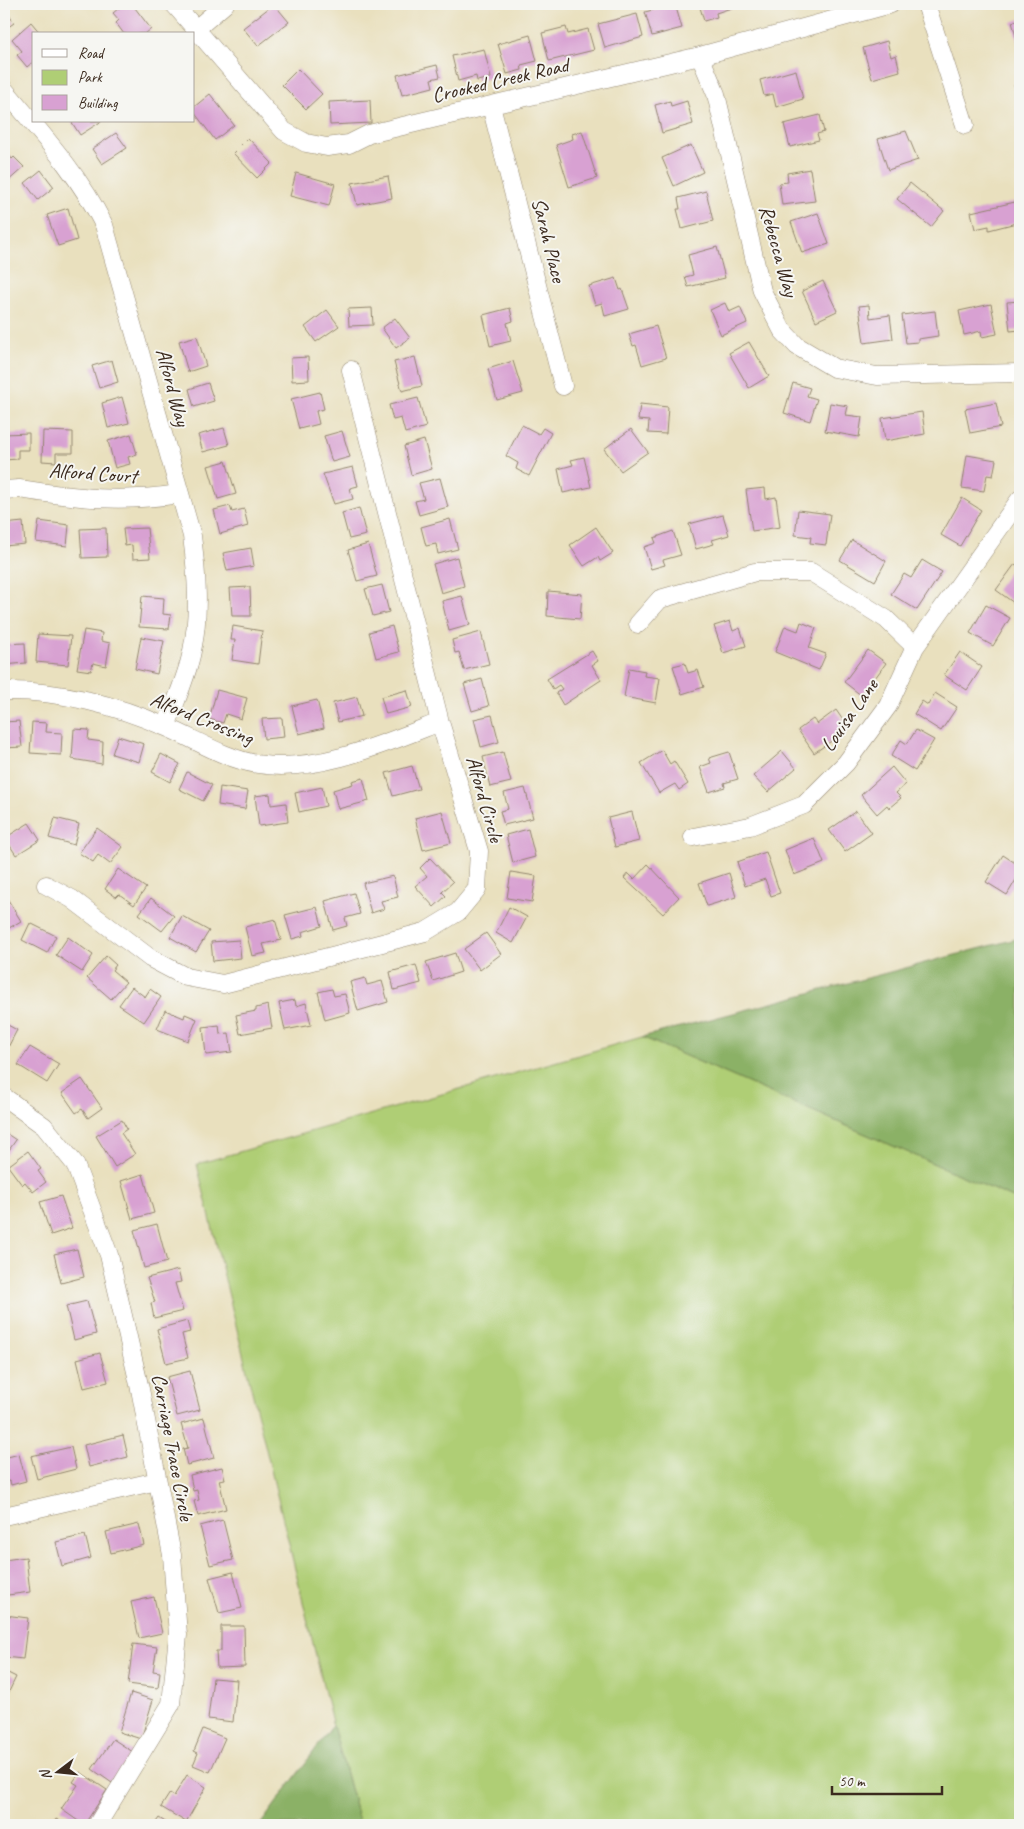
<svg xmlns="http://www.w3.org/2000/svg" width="1024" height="1829" viewBox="0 0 1024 1829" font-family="Caveat,sans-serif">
	<rect width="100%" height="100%" fill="#f6f6f2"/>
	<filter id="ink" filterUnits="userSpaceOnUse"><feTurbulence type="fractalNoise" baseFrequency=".02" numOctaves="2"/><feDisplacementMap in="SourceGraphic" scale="10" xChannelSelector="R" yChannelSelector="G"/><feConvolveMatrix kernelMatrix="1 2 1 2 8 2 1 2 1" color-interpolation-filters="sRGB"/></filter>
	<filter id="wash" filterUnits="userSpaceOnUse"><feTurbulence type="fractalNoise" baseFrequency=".0096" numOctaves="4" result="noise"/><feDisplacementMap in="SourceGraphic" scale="20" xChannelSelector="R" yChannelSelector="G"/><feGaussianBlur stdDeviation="1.12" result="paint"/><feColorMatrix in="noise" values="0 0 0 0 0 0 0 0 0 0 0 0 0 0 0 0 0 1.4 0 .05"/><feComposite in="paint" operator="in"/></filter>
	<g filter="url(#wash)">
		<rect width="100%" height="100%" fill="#e9e0be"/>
		<!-- green -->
		<path fill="#afce75" stroke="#757c4a" d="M642 1037 1020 1201V1825H360L333 1726 197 1164Z"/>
		<!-- forest -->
		<path fill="#8bb166" stroke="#636e42" d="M1020 938V1201L642 1037Z
			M333 1726 360 1825H260L331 1728Z"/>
		<g id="blocks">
			<!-- building -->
			<path fill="#d8a1d2" d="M124 4H132L151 29 145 34H124L116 23 119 20 113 13Z
				M274 4 289 22 258 46 243 28Z
				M675 4 682 28 652 36 645 12Z
				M699 4H733L734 7 716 13 717 17 704 21Z
				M4 7 14 23 4 30Z
				M637 14 643 37 605 48 598 24Z
				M1020 19V42L1018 43 1012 22Z
				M31 22 41 34H34V61L27 67 17 55 22 51 12 39Z
				M566 27 568 34 588 29 594 50 549 61 542 33Z
				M530 35 537 61 521 65 522 70 507 74 498 44Z
				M887 41 891 57 896 55 900 71 872 79 863 48Z
				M484 49 491 78 477 81 476 76 458 81 452 56Z
				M437 65 440 77 431 79 433 87 402 95 397 75Z
				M298 69 322 94 306 109 282 85Z
				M796 70 803 99 776 107 773 94 764 96 760 80Z
				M1020 83V101L1014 85Z
				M210 94 234 125 215 140 194 112V107Z
				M370 100 371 123 330 125 329 102Z
				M670 101 671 106 687 101 693 124 662 133 655 105Z
				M820 115 824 132 817 134 819 140 790 147 784 124Z
				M71 121H102L80 135Z
				M582 131 597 178 569 187 556 145 573 139 572 134Z
				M906 131 918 160 888 170 878 139Z
				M116 133 127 148 102 164 92 149Z
				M248 138 272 163 257 178 233 153Z
				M691 145 703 172 674 186 662 158Z
				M4 149 12 159 14 157 24 167 6 183Z
				M810 169 815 201 782 205 779 183 788 182 787 173Z
				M41 170 54 187 38 200 25 183Z
				M296 173 335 184 329 206 290 196Z
				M388 176 392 198 357 205 352 183Z
				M910 183 944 211 931 227 897 199Z
				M706 191 713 221 682 229 677 209H680L678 198Z
				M1015 202 1020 222 989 230V226L975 229 971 212Z
				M68 208 77 240 58 246 47 215Z
				M818 213 829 244 802 253 791 222Z
				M717 247 725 278 688 287 685 277 693 275 688 255Z
				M616 278 620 290 622 289 629 309 605 316 602 303 595 305 589 286Z
				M823 281 837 311 816 321 802 291Z
				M1020 301V330L1010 331 1007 302Z
				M725 303 729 312 740 307 747 323 721 335 710 310Z
				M991 304 997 334 982 337 981 331 964 335 959 311Z
				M869 305 870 318 890 315 893 339 864 343 859 306Z
				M372 308 373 325 349 326 348 309Z
				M510 308 513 321 507 323 511 341 490 346 483 315Z
				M327 310 339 326 316 342 305 327Z
				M935 311 938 336 918 339V342L906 343 902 315Z
				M395 318 410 338 396 348 382 328Z
				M656 326 666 358 642 365 636 345 633 346 629 334Z
				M197 336 206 366 188 372 179 341Z
				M749 342 769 376 749 388 729 353Z
				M308 357 309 380 292 381 291 358Z
				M415 357 422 386 402 391 394 362Z
				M112 360 118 382 99 388 92 366Z
				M513 361 523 393 497 400 488 369Z
				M208 383 214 401 194 407 189 389Z
				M793 383 810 388 807 396 817 399 810 421 784 413Z
				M320 392 324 409 316 411 319 424 299 429 291 399Z
				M122 397 129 423 108 428 102 403Z
				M418 398 426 427 405 433 401 418 393 420 389 405Z
				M830 403 848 406 846 415 862 417 859 437 825 431Z
				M996 403 1001 427 970 433 965 409Z
				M640 404 668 407 666 434 648 433 649 421 638 420Z
				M922 412 925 434 885 441 882 418Z
				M522 425 539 434 543 428 551 433 529 476 516 469 518 463 506 456Z
				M224 428 229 445 203 452 198 435Z
				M631 429 648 452 621 471 604 449Z
				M43 431 73 432V453H56V462L42 461Z
				M342 431 350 457 332 462 324 436Z
				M29 433V450H18V459L4 460V434Z
				M131 434 137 454 128 457 130 464 115 468 108 441Z
				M424 440 432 469 411 475 404 446Z
				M967 455 996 460 993 476 987 475 984 491 962 488Z
				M584 457 591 487 563 493 558 469 573 465 571 460Z
				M226 461 236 494 218 499 208 466Z
				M353 467 358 486 350 488 353 499 334 504 323 474Z
				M440 478 448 507 419 515 415 501 424 499 419 483Z
				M765 488 766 499 776 497 780 527 752 531 746 490Z
				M962 498 981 510 960 546 941 535Z
				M230 506 232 512 244 509 248 526 220 534 214 510Z
				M359 508 366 535 349 539 342 513Z
				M798 510 830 514 826 545 810 543 811 537 795 535Z
				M723 515 729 535 712 540 714 544 696 549 689 524Z
				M450 519 458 549 438 554 436 544 426 546 421 527Z
				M39 521 69 525 67 546 36 542Z
				M23 522 25 544 4 546V524Z
				M596 527 613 553 600 561 598 557 584 566 570 545Z
				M106 528 107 557 82 558 80 529Z
				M147 528 150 558 133 559 132 545 125 546 123 529Z
				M673 531 681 555 663 560 665 565 651 569 644 547 656 543 654 538Z
				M852 540 886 561 875 581 840 560Z
				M368 544 377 576 357 581 348 550Z
				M251 548 254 566 227 571 223 553Z
				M457 557 464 586 441 593 433 564Z
				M922 560 942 572 917 610 891 594 904 574 911 578Z
				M1015 564 1020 568V595L1014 603 996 590Z
				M382 585 389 612 373 616 365 589Z
				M250 587 251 616H232L230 588Z
				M548 591 582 594 580 619 547 616Z
				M142 596 164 598 163 614 171 615 169 629 139 627Z
				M462 596 470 625 449 631 442 601Z
				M986 605 1010 618 993 646 970 633Z
				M730 621 733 631 740 628 746 646 723 653 714 626Z
				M801 622 816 628 809 648 826 654 819 670 775 652 785 626 798 631Z
				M233 626 262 631 258 664 232 660 235 640H231Z
				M392 626 399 652 376 658 369 632Z
				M84 630 102 633 101 641 110 643 106 666 93 663 91 671 77 669Z
				M481 632 489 664 464 670 459 652 455 653 452 640Z
				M38 634 71 636 68 665 36 662Z
				M141 637 164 641 157 674 135 669Z
				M25 643 26 663 4 665V644Z
				M868 650 886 663 862 696 844 682Z
				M592 651 598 661 592 665 601 680 563 705 556 693 562 689 559 685 553 689 547 679Z
				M960 652 982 667 967 690 944 675Z
				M685 663 688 673 698 670 704 687 682 694 673 666Z
				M629 668 645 671 644 676 660 678 656 703 624 697Z
				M482 679 489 706 472 711 464 684Z
				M217 690 247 698 241 719 226 714 223 723 209 719Z
				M407 690 412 707 386 714 381 697Z
				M935 693 957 707 941 731 914 714 922 701 928 705Z
				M357 697 362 716 338 722 333 703Z
				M317 700 324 728 299 734 292 706Z
				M836 710 849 729 814 753 798 730 813 719 817 724Z
				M492 715 499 742 481 747 474 719Z
				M282 718 284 737 264 739 262 719Z
				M19 721 22 747 4 748V722Z
				M32 722 47 723 46 732 62 733 61 755 30 753Z
				M74 729 89 730 88 740 103 742 102 764 72 759Z
				M916 730 934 740 915 771 891 756 901 740 907 744Z
				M118 736 144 744 139 762 112 754Z
				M662 750 670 764 674 761 688 784 679 790 675 784 659 793 641 763Z
				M782 751 796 768 768 792 753 776Z
				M503 752 511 782 490 787 483 757Z
				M729 752 738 779 724 783 725 787 709 792 700 767 711 763 709 758Z
				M161 754 180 764 170 782 152 772Z
				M412 766 419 789 393 796 386 773Z
				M892 767 906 784 896 793 901 798 889 808 887 805 877 814 861 795Z
				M187 772 212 785 203 801 179 789Z
				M363 778 369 801 338 809 333 790 353 784 352 781Z
				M220 787 248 791 245 809 218 805Z
				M322 787 326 806 299 812 295 793Z
				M525 788 533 818 504 825 500 811 508 809 504 793Z
				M270 794 271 805 286 803 288 822 259 826 255 796Z
				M442 811 451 843 423 850 415 818Z
				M856 811 872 833 845 852 829 830Z
				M632 812 639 841 615 847 608 818Z
				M55 818 79 824 74 845 49 838Z
				M29 823 40 840 16 855 5 838Z
				M97 828 123 847 110 864 98 855 93 862 79 853Z
				M528 829 535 857 513 863 506 835Z
				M814 838 824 863 794 875 785 850Z
				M766 852 780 893 771 896 765 879 745 886 737 862Z
				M1003 855 1020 866V873L1007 895 986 882Z
				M430 858 453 882 442 892 446 896 434 907 415 886 427 876 420 868Z
				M648 864 679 897 663 914 624 878 628 873 634 879Z
				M118 869 146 888 134 905 119 894 116 897 105 889Z
				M511 872 536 876 532 902 507 898Z
				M729 873 736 897 707 906 699 883Z
				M393 876 398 897 381 901 384 909 371 913 363 883Z
				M354 893 360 914 345 918 347 926 333 930 325 901Z
				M5 895 21 921 4 931V896Z
				M151 898 174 916 162 931 139 914Z
				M317 907 322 926 302 932 303 936 292 939 285 915Z
				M509 907 527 917 513 943 496 933Z
				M182 916 209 931 196 952 170 937Z
				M275 919 281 940 263 944 266 953 252 956 245 927Z
				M30 923 56 936 47 953 22 940Z
				M486 933 501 954 480 970 464 949Z
				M68 937 93 955 82 972 56 955Z
				M239 940 241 958 213 961 211 942Z
				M455 953 461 972 433 981 426 962Z
				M106 956 116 965 112 970 126 982 111 999 87 978Z
				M416 965 421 983 394 990 390 972Z
				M365 978 367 985 382 981 388 1002 358 1011 350 982Z
				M132 987 145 997 150 989 161 997 144 1022 119 1005Z
				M332 989 334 996 345 994 350 1013 325 1020 318 992Z
				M295 1000 296 1006 306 1003 311 1025 285 1030 279 1003Z
				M268 1005 272 1028 240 1034 236 1015 256 1011V1008Z
				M165 1010 184 1018 185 1014 197 1019 188 1041 157 1029Z
				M4 1023 17 1030 4 1055Z
				M219 1025 220 1034 229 1033 232 1052 206 1055 203 1027Z
				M30 1047 59 1064 47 1083 18 1065Z
				M82 1079 102 1108 88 1118 82 1109 76 1113 62 1093Z
				M122 1120 127 1129 121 1133 135 1154 115 1167 96 1136Z
				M4 1132 16 1140 4 1157Z
				M28 1151 41 1169 38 1171 46 1182 33 1192 25 1182 22 1185 8 1166Z
				M143 1174 154 1213 132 1219 121 1181Z
				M61 1196 72 1228 51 1235 40 1202Z
				M157 1224 167 1262 144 1268 134 1230Z
				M77 1249 84 1277 61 1283 54 1254Z
				M178 1270 181 1282 175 1283 183 1311 154 1318 151 1303 155 1302 147 1278Z
				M87 1301 96 1334 74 1340 66 1306Z
				M187 1321 190 1332 182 1334 188 1358 166 1363 157 1329Z
				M100 1353 108 1382 84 1388 77 1359Z
				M190 1371 200 1410 177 1416 167 1377Z
				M204 1418 214 1458 187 1465 183 1449 188 1448 181 1424Z
				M123 1435 128 1457 89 1467 84 1445Z
				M71 1447 76 1469 37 1479 31 1456Z
				M19 1454 26 1481 11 1485 10 1481 4 1482V1458Z
				M222 1467 225 1479 219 1480 226 1509 198 1516 194 1501 199 1500 197 1490 193 1491 190 1475Z
				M223 1520 233 1560 210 1565 200 1526Z
				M139 1524 144 1545 111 1553 106 1532Z
				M85 1535 91 1558 62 1566 56 1542Z
				M26 1557 30 1592 8 1595 4 1560Z
				M233 1572 242 1608 219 1613 209 1578Z
				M154 1597 162 1633 139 1638 131 1602Z
				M5 1615 28 1618 23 1659 4 1657Z
				M221 1626H244L245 1667 217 1668 216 1651H221Z
				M133 1644 157 1647 153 1671 160 1672 158 1688 128 1684Z
				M4 1671 16 1677 4 1702Z
				M213 1678 237 1680 233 1722 208 1719Z
				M131 1693 153 1700 141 1739 119 1732Z
				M203 1729 225 1738 210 1772 193 1765 198 1753 194 1751Z
				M113 1739 133 1752 112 1783 92 1769Z
				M80 1772 107 1790 84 1825 61 1809 78 1785 73 1782Z
				M187 1775 206 1787 186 1822 161 1807 170 1793 174 1796Z
				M159 1818 170 1825H154Z
				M56 1819 66 1825H52Z"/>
		</g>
	</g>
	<g filter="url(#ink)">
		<use href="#blocks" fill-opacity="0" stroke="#92856e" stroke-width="1"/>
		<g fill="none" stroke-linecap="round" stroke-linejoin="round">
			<!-- minor casing -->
			<g stroke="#92856e" stroke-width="19">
				<path id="minor" d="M174 4 284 131 306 143 327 147 349 144 369 134 700 56 891 4
					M926 4 965 125
					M196 29 225 4
					M700 56 716 94 762 291 782 330 797 346 834 368 877 376 1020 373
					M4 89C41 133 78 173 104 225L192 536C197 575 200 613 192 651 187 677 175 702 166 727
					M491 106 563 386
					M4 490 19 489C77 498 121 503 179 494
					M638 624 660 599 755 572H811L886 619 915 647
					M4 691C58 690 116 705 166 727 197 740 223 758 257 764 316 774 386 743 440 722
					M693 837 750 826 804 805 846 763 888 706 915 647 1020 499
					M46 885 72 899 150 958 186 977 223 984 425 932 458 912 477 889 479 851 440 722 351 370
					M4 1097 44 1126 75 1164 109 1255 140 1389 172 1555 178 1635 171 1704 97 1825
					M4 1516 157 1481"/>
			</g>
			<!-- minor -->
			<use href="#minor" stroke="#fff" stroke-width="18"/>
		</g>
	</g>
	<g text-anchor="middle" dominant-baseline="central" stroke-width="4" stroke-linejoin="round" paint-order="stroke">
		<!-- street labels -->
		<g font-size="21" fill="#3b2a1e" stroke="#f6f6f2">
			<text transform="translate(500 80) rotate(-13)">Crooked Creek Road</text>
			<text transform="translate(549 240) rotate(76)">Sarah Place</text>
			<text transform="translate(779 251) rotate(74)">Rebecca Way</text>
			<text transform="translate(173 387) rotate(75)">Alford Way</text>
			<text transform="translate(93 473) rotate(4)">Alford Court</text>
			<text transform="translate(849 715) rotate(-55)">Louisa Lane</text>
			<text transform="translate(202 718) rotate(22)">Alford Crossing</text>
			<text transform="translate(485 799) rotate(74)">Alford Circle</text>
			<text transform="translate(173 1447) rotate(79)">Carriage Trace Circle</text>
		</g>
	</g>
	<!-- margin -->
	<rect width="1024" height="1829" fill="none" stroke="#f6f6f2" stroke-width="20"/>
	<!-- legend -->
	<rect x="32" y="32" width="162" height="90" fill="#f6f6f2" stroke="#aba49d"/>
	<rect x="42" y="49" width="25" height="8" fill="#ffffff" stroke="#aba49d"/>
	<text x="78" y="58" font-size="15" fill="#3b2a1e">Road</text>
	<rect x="42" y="70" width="25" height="15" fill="#afce75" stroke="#aba49d"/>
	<text x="78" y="82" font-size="15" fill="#3b2a1e">Park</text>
	<rect x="42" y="95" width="25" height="15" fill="#d8a1d2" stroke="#aba49d"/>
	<text x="78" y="108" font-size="15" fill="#3b2a1e">Building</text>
	<!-- north arrow -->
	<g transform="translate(58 1772) rotate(254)" stroke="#f6f6f2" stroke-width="4" paint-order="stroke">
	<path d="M0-4L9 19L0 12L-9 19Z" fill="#3b2a1e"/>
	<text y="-8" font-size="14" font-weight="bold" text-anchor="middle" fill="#3b2a1e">N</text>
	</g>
	<!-- scale -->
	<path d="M832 1786v8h110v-8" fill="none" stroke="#3b2a1e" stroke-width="2.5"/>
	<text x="839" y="1786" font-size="15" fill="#3b2a1e" stroke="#f6f6f2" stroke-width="4" paint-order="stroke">50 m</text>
</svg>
